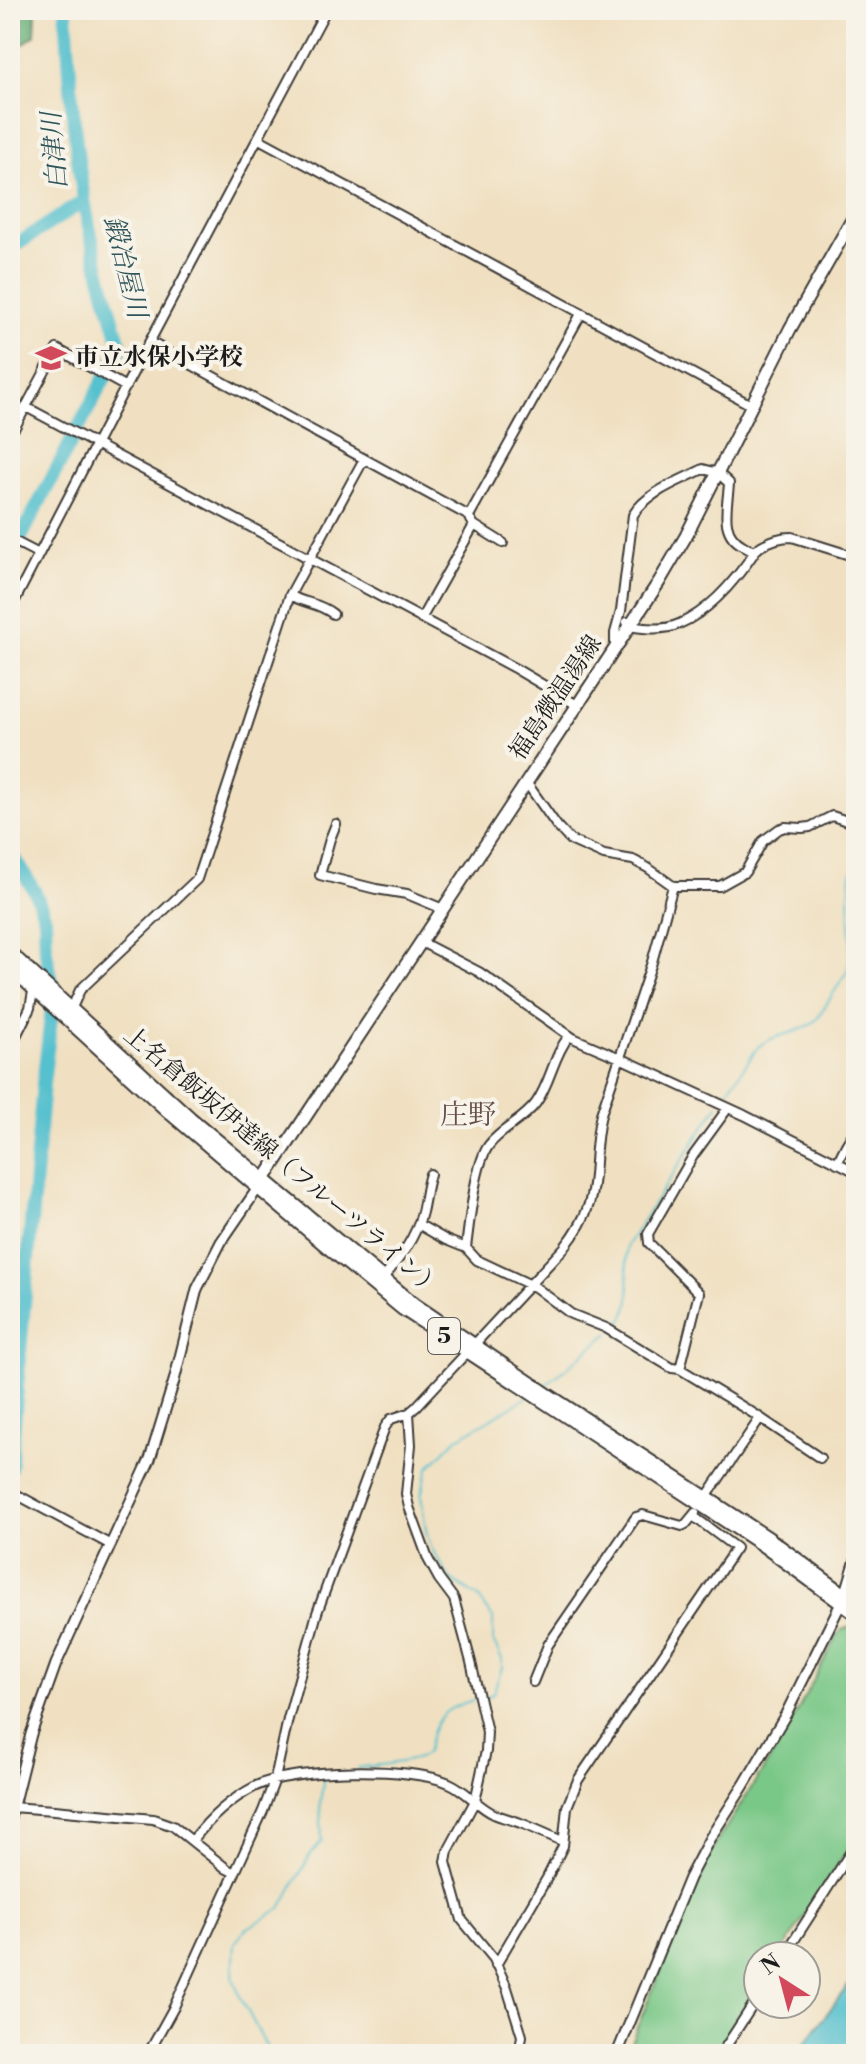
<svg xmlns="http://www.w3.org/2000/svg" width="866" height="2064" viewBox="0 0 866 2064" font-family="'Libre Bodoni','Noto Serif JP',serif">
	<rect width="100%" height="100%" fill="#f7f3e8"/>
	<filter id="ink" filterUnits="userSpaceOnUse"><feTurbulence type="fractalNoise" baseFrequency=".0125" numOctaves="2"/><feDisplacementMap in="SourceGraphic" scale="16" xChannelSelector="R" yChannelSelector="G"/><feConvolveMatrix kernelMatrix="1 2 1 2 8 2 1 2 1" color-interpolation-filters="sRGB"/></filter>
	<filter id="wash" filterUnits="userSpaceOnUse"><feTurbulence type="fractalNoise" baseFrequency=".006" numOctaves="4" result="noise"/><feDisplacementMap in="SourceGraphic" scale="32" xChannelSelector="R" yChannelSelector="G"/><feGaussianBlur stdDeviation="1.8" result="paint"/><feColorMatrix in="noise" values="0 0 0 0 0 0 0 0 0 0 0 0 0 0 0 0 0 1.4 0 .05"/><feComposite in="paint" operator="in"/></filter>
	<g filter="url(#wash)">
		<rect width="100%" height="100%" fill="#f0e0c1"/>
		<!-- green -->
		<path fill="#7ac888" stroke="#4b7252" stroke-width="2" d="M851 1627H856V1837L779 1956H758V1989L717 2054H626L705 1863 715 1844 780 1744 838 1634 843 1629Z"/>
		<!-- forest -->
		<path fill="#63ac74" stroke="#406448" stroke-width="2" d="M10 10H34L36 13 35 35 10 54Z"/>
		<!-- water -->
		<path fill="#54c0ce" stroke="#386e75" stroke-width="2" d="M856 1975V2054H797L800 2050Z"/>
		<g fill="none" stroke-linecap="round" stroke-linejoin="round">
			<!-- stream -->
			<path stroke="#54c0ce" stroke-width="2" d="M722 1099 758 1047C775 1032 802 1035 817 1019L848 970 851 941 849 897 851 874 856 865
				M614 1329C642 1303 622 1277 627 1245L718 1105
				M543 1387 609 1333
				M481 1698H487L493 1693 502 1668V1659L493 1641V1618L478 1597 450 1579 432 1549 427 1536 421 1496 428 1468 456 1439 528 1397
				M358 1768C372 1765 412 1763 422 1756 429 1752 428 1747 430 1740 436 1714 450 1706 475 1700
				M270 2054 240 1996 233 1978 235 1943 246 1929 281 1908 310 1855 322 1841 320 1803 324 1776"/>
			<!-- river -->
			<path stroke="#54c0ce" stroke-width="14" d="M10 249 84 201
				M10 558 121 347C107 298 92 249 84 199 73 136 70 73 66 10
				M10 850 35 892 45 918 46 952 54 993 43 1084 10 1468"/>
		</g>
	</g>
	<g filter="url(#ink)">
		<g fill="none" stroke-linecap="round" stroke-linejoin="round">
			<!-- minor casing -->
			<g stroke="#3c3935" stroke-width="12">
				<path id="minor" d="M259 139 751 405
					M150 342 469 516 581 314
					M26 407 516 669 577 705
					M10 432 15 427 57 349 126 387
					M471 520 474 525 503 543
					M10 539 39 554
					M290 595C304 604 318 602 333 614
					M10 610 126 386 326 10
					M421 619 474 525
					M627 622 630 626C646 629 664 631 679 624 710 611 738 577 756 550
					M615 649V633L621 611 633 515C647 492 680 481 703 469L718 473 729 483C728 506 718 533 744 546 748 549 751 551 756 550 758 549 759 547 761 546 771 540 781 537 792 537L856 557
					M526 782 557 826 570 840 604 855 633 860 648 868 673 886H720L745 872 763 841 779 829 785 827 802 828 810 827 832 816 856 824
					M336 824 330 839 320 875 376 889 407 894 443 909
					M421 942 479 972 573 1038 620 1058 744 1115 856 1172
					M70 1012 80 990 197 879 290 595 364 459
					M569 1036C553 1056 551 1082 536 1103 523 1121 502 1128 489 1145 475 1163 469 1225 466 1248L477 1260 535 1287 571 1314 606 1328 672 1368 680 1369
					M10 1048 30 1008 34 986
					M728 1108 693 1156 648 1234 649 1243 699 1293 680 1369 756 1415 820 1458
					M837 1163 846 1145 856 1129
					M418 1224 446 1240 466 1248
					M382 1280C399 1259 416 1238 422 1212 425 1200 426 1186 430 1174
					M409 1413 411 1445 406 1494 409 1507 428 1559 439 1579 454 1599 471 1662 487 1732 486 1751 475 1801 448 1851 446 1862 462 1920 494 1959 507 1988 522 2036 519 2054
					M10 1491 111 1545
					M703 1502 760 1418
					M845 1594 856 1558
					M533 1682 548 1645 636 1517 643 1515 682 1526 686 1524 695 1513
					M10 1807 54 1810 153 1819 173 1826 227 1869 235 1873
					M192 1841C211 1817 229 1800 256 1786 293 1768 412 1766 449 1783 466 1790 478 1807 494 1814 503 1818 514 1820 523 1824 536 1829 549 1835 562 1841
					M784 1956 856 1844
					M496 1965 547 1878 563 1846 567 1807 578 1780 736 1548 693 1516
					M148 2054 174 2007 263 1811 275 1779 288 1719 317 1613 385 1427 391 1419 409 1413 416 1407 564 1248C606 1196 588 1171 601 1114L652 962 673 886
					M721 2054 758 1997"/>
			</g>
			<!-- tertiary casing -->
			<g stroke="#3c3935" stroke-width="13">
				<path id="tertiary" d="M10 1818 31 1734 56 1664 150 1459 174 1381 197 1289 221 1242 258 1188
					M617 2054 689 1878 710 1838 744 1785 786 1714 844 1597"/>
			</g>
			<!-- secondary casing -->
			<g stroke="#3c3935" stroke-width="15">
				<path id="secondary" d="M261 1184 659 582 686 536 790 329 856 213"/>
			</g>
			<!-- primary casing -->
			<g stroke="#3c3935" stroke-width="16">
				<path id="primary" d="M10 953 190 1118 415 1305 548 1395 768 1538 856 1603
					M10 967 170 1113 330 1249 403 1309 764 1546 856 1614"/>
			</g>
			<!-- minor -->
			<use href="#minor" stroke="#fff" stroke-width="8"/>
			<!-- tertiary -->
			<use href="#tertiary" stroke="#fff" stroke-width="9"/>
			<!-- secondary -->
			<use href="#secondary" stroke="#fff" stroke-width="11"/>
			<!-- primary -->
			<use href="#primary" stroke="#fff" stroke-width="12"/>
		</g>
	</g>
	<!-- icons -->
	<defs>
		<g id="school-bare" transform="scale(2.4)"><path d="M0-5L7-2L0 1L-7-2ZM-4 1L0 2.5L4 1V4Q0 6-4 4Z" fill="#d1495b" stroke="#f7f3e8" stroke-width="2.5" paint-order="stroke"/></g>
	</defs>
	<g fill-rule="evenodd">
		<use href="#school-bare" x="51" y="358"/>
	</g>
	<g text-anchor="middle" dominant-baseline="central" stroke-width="8" stroke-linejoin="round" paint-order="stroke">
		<!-- shield labels -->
		<rect fill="#f7f3e8" stroke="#5e5c59" stroke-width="2" x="428" y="1318" width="32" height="36" rx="6"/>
		<g font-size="22" font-weight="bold" fill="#1c1c1c">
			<text x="444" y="1336">5</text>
		</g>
		<!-- poi labels -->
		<g font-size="24" font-weight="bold" fill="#1c1c1c" stroke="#f7f3e8" text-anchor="start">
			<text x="75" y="358">市立水保小学校</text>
		</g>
		<!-- street labels -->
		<g font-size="24" fill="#1c1c1c" stroke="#f7f3e8">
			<text transform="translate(556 698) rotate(-56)">福島微温湯線</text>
			<text transform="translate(282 1162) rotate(40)">上名倉飯坂伊達線（フルーツライン）</text>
		</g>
		<!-- water labels -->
		<g font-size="26" font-style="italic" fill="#30555a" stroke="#f7f3e8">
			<text transform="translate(55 151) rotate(-95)">白津川</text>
			<text transform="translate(125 267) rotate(76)">鍛冶屋川</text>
		</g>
		<!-- quarter labels -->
		<g font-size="28" fill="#644d4b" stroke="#f7f3e8">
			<text x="468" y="1115">庄野</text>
		</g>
	</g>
	<!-- margin -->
	<rect width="866" height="2064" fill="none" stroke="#f7f3e8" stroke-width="40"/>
	<!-- north arrow -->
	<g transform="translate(782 1980) rotate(324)"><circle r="38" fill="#f7f3e8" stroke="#9f9d96" stroke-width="2"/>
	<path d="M0-6L14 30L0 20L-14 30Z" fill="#d1495b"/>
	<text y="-12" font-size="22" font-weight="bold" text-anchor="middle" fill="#1c1c1c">N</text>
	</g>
</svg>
